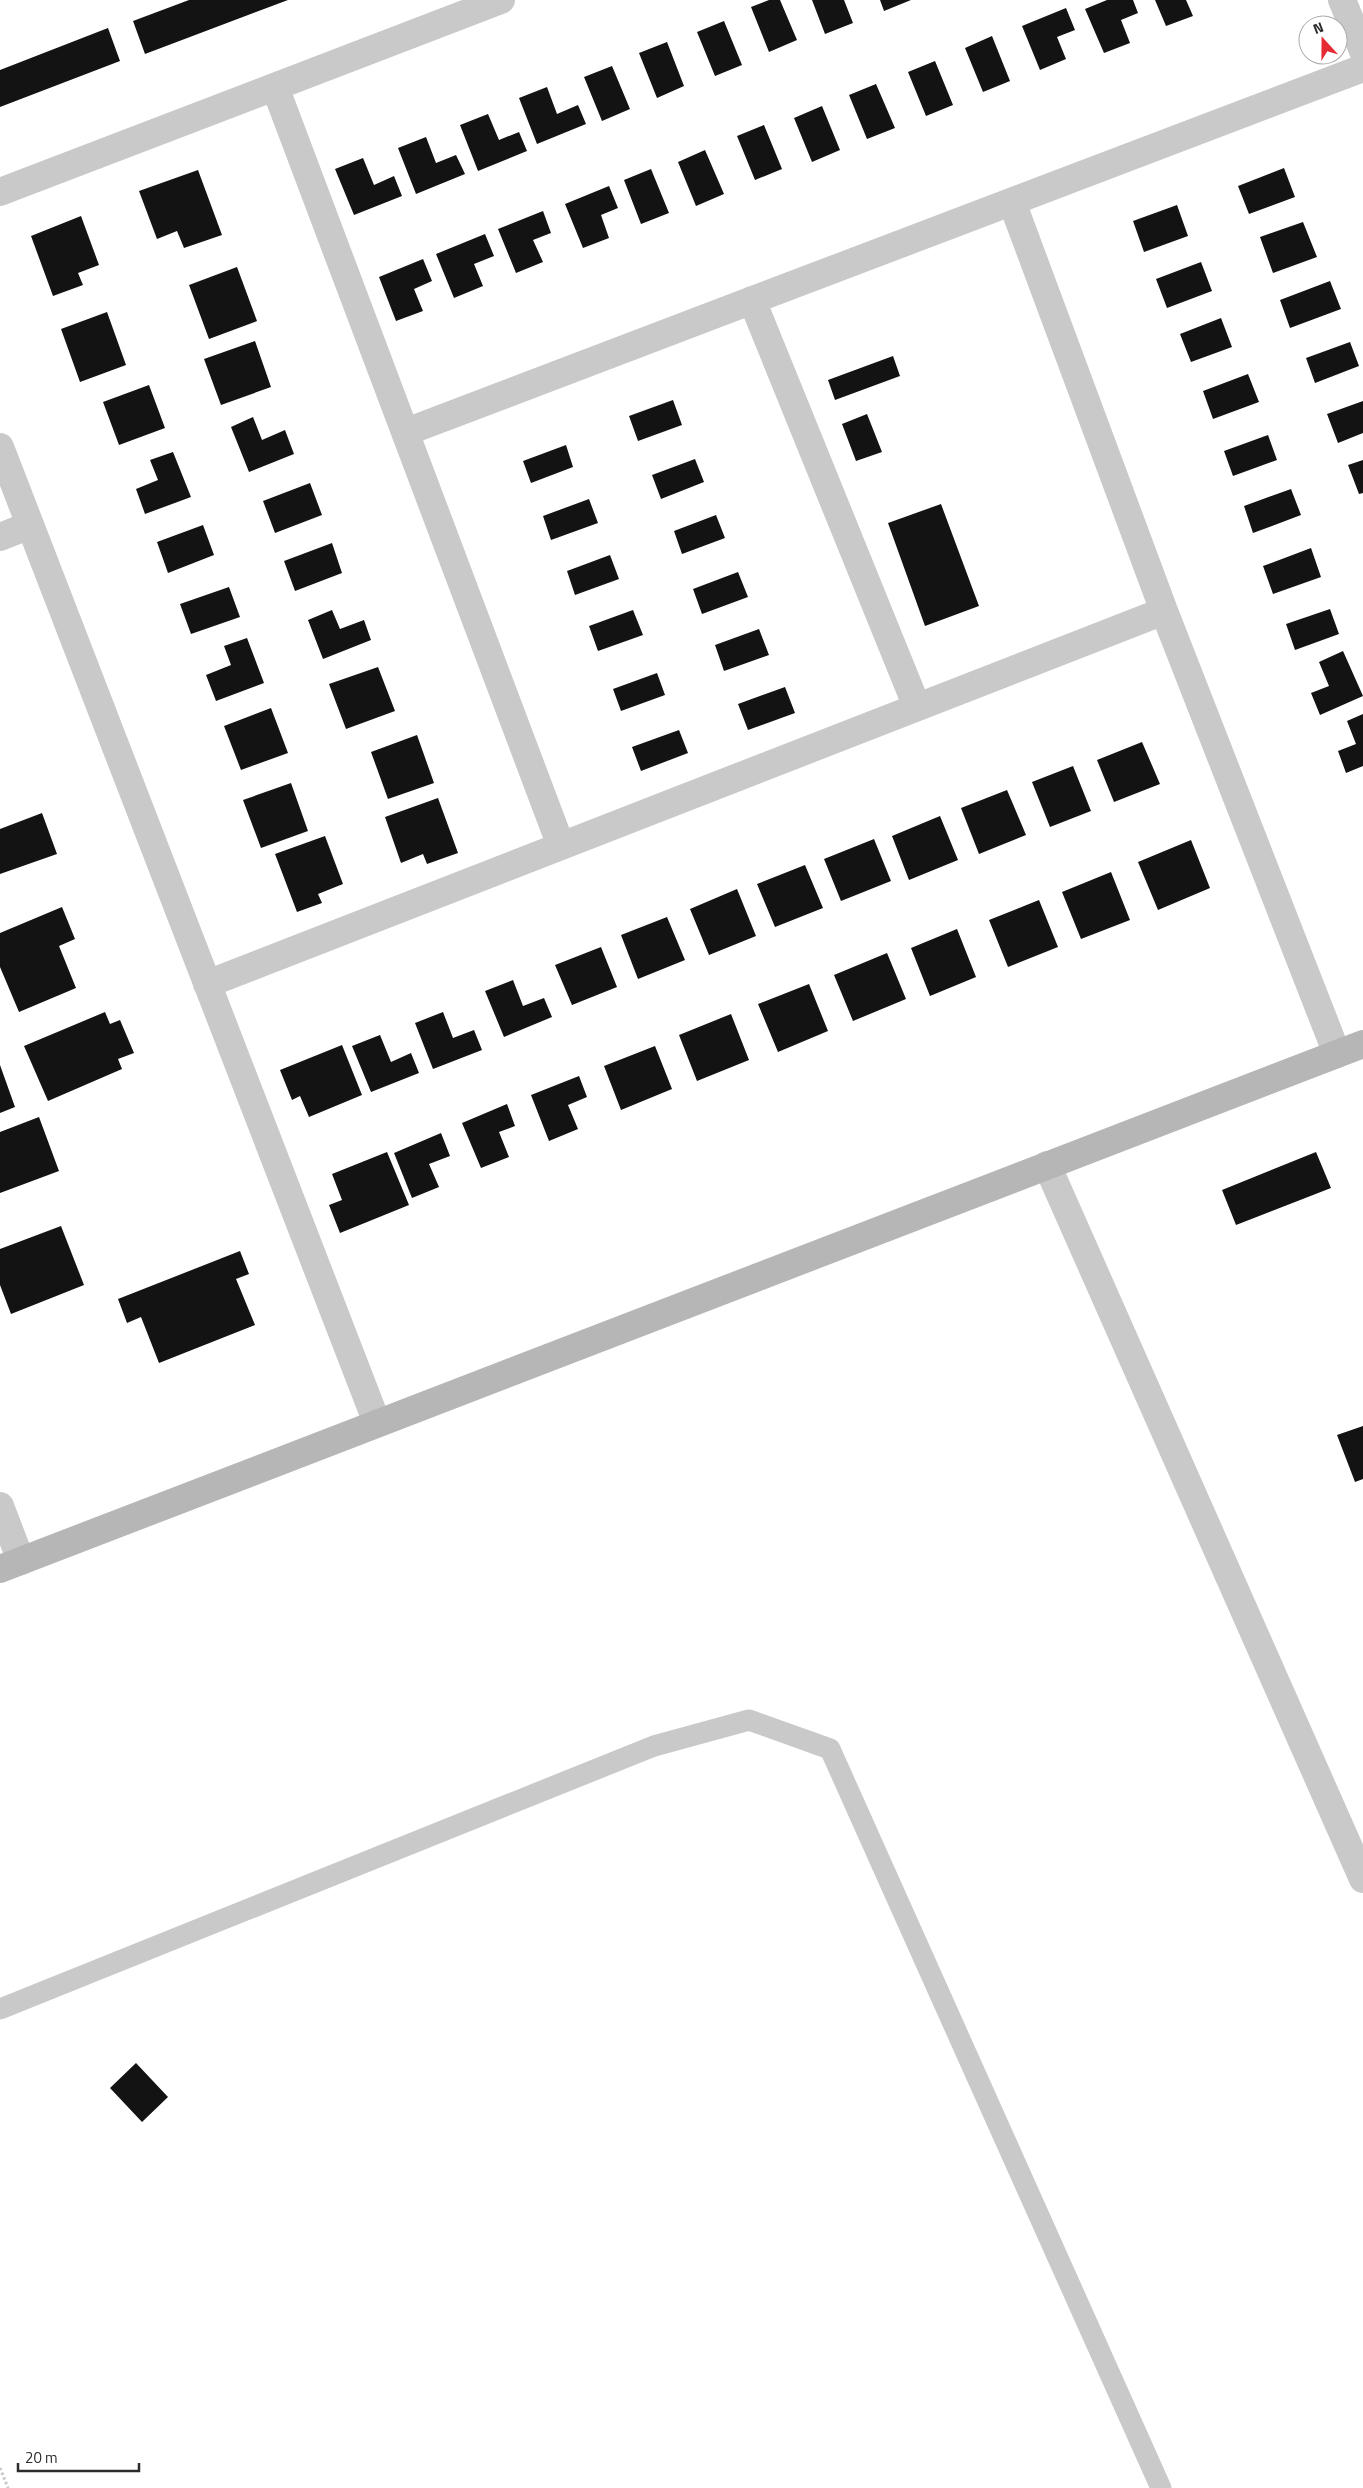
<svg xmlns="http://www.w3.org/2000/svg" width="1363" height="2488" viewBox="0 0 1363 2488" font-family="'Titillium Web',sans-serif">
	<rect width="100%" height="100%" fill="#fff"/>
	<!-- building -->
	<path fill="#131313" d="M189 0H288L145 54 133 21Z
		M769 0H780L797 40 769 52 751 7Z
		M812 0H844L853 23 825 34Z
		M880 0H911L884 11Z
		M1107 0H1133L1138 13 1121 20 1130 43 1104 53 1085 9Z
		M1155 0H1186L1193 16 1166 26Z
		M1066 8 1075 30 1057 37 1066 59 1040 70 1022 26Z
		M724 21 742 65 715 76 697 32Z
		M108 28 120 61 0 107V70Z
		M992 36 1010 81 983 92 965 48Z
		M667 42 684 86 657 98 639 53Z
		M935 61 953 105 926 116 908 72Z
		M612 66 630 109 602 121 584 77Z
		M876 84 895 128 867 139 849 95Z
		M547 87 557 114 578 105 586 124 537 144 519 98Z
		M822 106 840 150 812 162 794 118Z
		M488 114 499 140 519 132 527 151 478 171 460 125Z
		M764 125 782 169 755 180 737 136Z
		M426 137 436 163 456 155 465 174 416 194 398 148Z
		M705 150 724 194 696 206 678 162Z
		M363 158 374 185 394 176 402 196 354 215 335 169Z
		M1284 168 1295 197 1249 214 1238 186Z
		M651 169 669 213 641 224 624 180Z
		M198 170 222 235 184 248 177 231 157 239 139 191Z
		M609 186 618 208 601 215 609 238 583 248 565 204Z
		M1177 205 1188 236 1144 252 1133 221Z
		M543 211 551 233 533 240 543 262 516 273 498 229Z
		M81 216 99 265 78 273 83 285 53 296 31 236Z
		M1303 222 1317 257 1273 273 1260 237Z
		M485 234 494 256 474 264 483 286 454 298 436 254Z
		M423 259 432 281 414 289 423 311 396 321 379 277Z
		M1201 262 1212 291 1167 308 1156 279Z
		M237 267 257 321 209 339 189 285Z
		M1330 281 1341 309 1290 328 1280 300Z
		M107 312 126 365 80 382 61 329Z
		M1221 318 1232 347 1191 362 1180 334Z
		M255 341 271 387 221 405 204 359Z
		M1350 342 1359 366 1315 383 1306 358Z
		M893 356 900 376 835 400 828 380Z
		M1248 374 1259 402 1213 419 1203 391Z
		M149 385 165 428 119 445 103 402Z
		M673 400 682 425 638 441 629 416Z
		M1363 401V433L1338 443 1327 414Z
		M867 414 882 452 856 461 842 424Z
		M253 417 262 440 285 430 294 454 249 472 231 427Z
		M1268 435 1277 460 1233 476 1224 451Z
		M566 445 573 467 531 483 523 461Z
		M173 452 191 497 145 514 136 489 158 480 150 460Z
		M695 459 704 482 661 499 652 475Z
		M1363 460V493L1359 494 1348 465Z
		M310 483 322 515 275 533 263 501Z
		M1291 489 1301 515 1253 533 1244 506Z
		M589 499 598 523 551 540 543 516Z
		M941 504 979 606 925 626 888 523Z
		M716 515 725 538 682 554 674 531Z
		M203 525 214 555 168 573 157 542Z
		M332 543 342 573 295 591 284 561Z
		M1311 548 1321 577 1273 594 1263 566Z
		M610 555 619 579 575 595 567 571Z
		M738 572 748 597 702 614 693 589Z
		M229 587 240 617 191 634 180 604Z
		M1330 609 1339 634 1295 650 1286 624Z
		M332 610 340 629 364 620 371 640 323 659 308 620Z
		M633 610 643 635 598 651 589 626Z
		M759 629 769 655 724 671 715 645Z
		M247 638 264 683 216 701 206 675 231 665 224 646Z
		M1343 651 1363 696 1320 715 1311 693 1329 686 1319 662Z
		M378 667 395 711 346 729 329 684Z
		M657 673 665 695 621 711 613 689Z
		M785 687 795 713 748 730 738 704Z
		M271 708 288 753 241 770 224 726Z
		M1363 714V766L1346 773 1338 751 1356 744 1347 721Z
		M679 730 688 753 641 771 632 747Z
		M417 735 434 783 388 799 371 752Z
		M1142 742 1160 784 1114 802 1097 760Z
		M1073 766 1091 811 1050 827 1032 782Z
		M291 783 308 831 261 848 243 800Z
		M1007 790 1026 835 979 854 961 808Z
		M438 798 458 853 427 864 423 854 401 863 385 817Z
		M42 813 57 854 0 874V829Z
		M940 816 958 860 909 880 892 836Z
		M325 836 343 884 318 894 322 903 297 912 275 854Z
		M874 839 891 881 841 901 824 859Z
		M1191 840 1210 888 1158 910 1138 862Z
		M805 865 823 908 775 927 757 884Z
		M1111 872 1130 920 1081 939 1062 892Z
		M737 889 756 936 709 955 690 909Z
		M1039 900 1058 947 1008 967 989 920Z
		M62 907 75 939 59 946 76 988 19 1012 0 967V933Z
		M667 917 685 960 638 979 621 935Z
		M957 929 976 977 930 996 911 948Z
		M601 947 617 987 572 1005 555 965Z
		M887 953 906 999 853 1021 834 975Z
		M513 980 523 1006 544 998 552 1017 504 1037 485 991Z
		M809 984 828 1031 778 1052 758 1004Z
		M105 1012 110 1024 120 1020 134 1053 118 1059 122 1069 48 1101 24 1046Z
		M443 1012 453 1038 474 1030 482 1050 433 1069 415 1023Z
		M731 1014 749 1060 697 1081 679 1035Z
		M380 1035 391 1062 411 1053 419 1073 371 1092 352 1046Z
		M342 1045 362 1095 309 1117 300 1096 292 1100 280 1070Z
		M655 1046 672 1089 621 1110 604 1066Z
		M0 1065 15 1107 0 1113Z
		M579 1076 587 1097 568 1105 578 1129 549 1141 531 1095Z
		M507 1104 515 1126 499 1132 509 1157 481 1168 462 1123Z
		M39 1117 59 1171 0 1193V1132Z
		M441 1133 450 1156 429 1164 439 1187 412 1198 394 1153Z
		M387 1152 409 1205 340 1233 329 1205 342 1200 332 1174Z
		M1316 1152 1331 1188 1236 1225 1222 1190Z
		M61 1226 84 1285 11 1314 0 1285V1249Z
		M240 1251 249 1274 236 1279 255 1325 159 1363 141 1317 127 1323 118 1299Z
		M1363 1426V1479L1355 1482 1337 1435Z
		M136 2063 168 2097 142 2122 110 2088Z"/>
	<g fill="none" stroke-linecap="round" stroke-linejoin="round">
		<!-- path -->
		<path stroke="#c9c9c9" stroke-width="3" stroke-dasharray="2.5 2.5" stroke-linecap="butt" d="M0 2468 8 2488"/>
		<!-- lane -->
		<path stroke="#c9c9c9" stroke-width="21" d="M0 2009 654 1746 749 1720 830 1749 1161 2488"/>
		<!-- street -->
		<path stroke="#c9c9c9" stroke-width="28" d="M1342 0 1363 51
			M275 87 561 846
			M0 192 501 0
			M1012 202 1164 611 1337 1054
			M752 300 917 707
			M406 432 1363 68
			M0 447 377 1423
			M0 537 30 525
			M207 984 1164 611
			M1047 1165 1363 1879
			M0 1506 21 1561"/>
		<!-- secondary -->
		<path stroke="#b6b6b6" stroke-width="28" d="M0 1569 1363 1044"/>
	</g>
	<!-- north arrow -->
	<g transform="translate(1323 40) rotate(339)"><circle r="24" fill="#ffffff" stroke="#ababab"/>
	<path d="M0-4L9 19L0 12L-9 19Z" fill="#e62a34"/>
	<text y="-8" font-size="14" font-weight="bold" text-anchor="middle" fill="#2c2c2c">N</text>
	</g>
	<!-- scale -->
	<path d="M18 2463v8h121v-8" fill="none" stroke="#2c2c2c" stroke-width="2.5"/>
	<text x="25" y="2463" font-size="15" fill="#2c2c2c" stroke="#ffffff" stroke-width="4" paint-order="stroke">20 m</text>
</svg>
